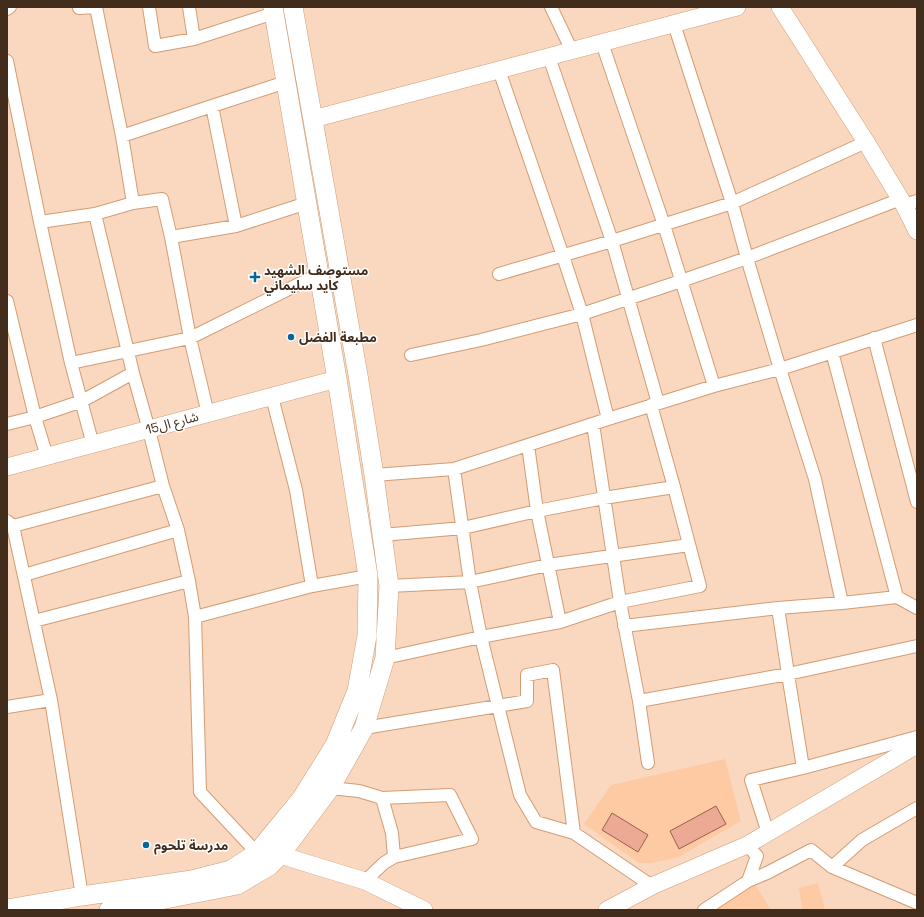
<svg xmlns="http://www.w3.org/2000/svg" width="924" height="917" viewBox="0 0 924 917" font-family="'Space Grotesk','Noto Sans Arabic',sans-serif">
	<rect width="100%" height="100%" fill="#fad8bf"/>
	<!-- built -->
	<path fill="#fdcaa4" d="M725 759 741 821 677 858 650 863H639L584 824 611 785Z
		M818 883 825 910H802L799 888Z
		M755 884 771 910H715Z"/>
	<!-- building -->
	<path fill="#eca994" stroke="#9c5f4c" d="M716 806 726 824 679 849 670 831Z
		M612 813 648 835 638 852 602 830Z"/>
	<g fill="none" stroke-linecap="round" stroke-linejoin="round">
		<!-- street casing -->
		<g stroke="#d29c72" stroke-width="14">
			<path id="street" d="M79 7V8L95 7
				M96 7 122 136 133 203
				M149 7 155 46 194 39 274 13
				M189 7 194 39
				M551 7 572 51
				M7 9 10 7
				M674 24 732 203 747 258 780 369 815 479 842 603
				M602 43 664 225 714 386
				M549 57 612 241 658 403
				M7 61 40 222 71 363 93 445
				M499 70 563 256 582 314 608 419
				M212 106 236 226
				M122 136 212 106 286 82
				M904 205 917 201
				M95 214 133 373 149 430 163 486 178 530 189 581 195 617 200 792 257 853
				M40 222 95 214 133 203 162 199 171 237 190 338 208 414
				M171 237 236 226 307 203
				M499 274 612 241 732 203 866 142
				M7 301 35 417 47 457
				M874 338 917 502
				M832 352 897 597
				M411 355 481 340 582 314 681 281 747 258 901 199
				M71 363 190 338 319 274
				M272 397 296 490 312 586
				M7 424 35 417 82 401 133 373
				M593 424 620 602 639 701 648 763
				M528 445 537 511 560 622
				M454 469 470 582 481 637 498 706 527 701V675L553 670 574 833
				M374 475 454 469 608 419 714 386 780 369 917 325
				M7 521 13 526 163 486
				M13 526 51 700 82 896
				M382 535 463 528 537 511 604 498 674 487
				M24 575 178 530
				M389 586 470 582 548 565 689 545
				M778 608 788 674 803 768
				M195 617 312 586 368 576
				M34 621 189 581
				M624 626 778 608 842 603 897 597 917 608
				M385 658 481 637 560 622 620 602 700 586 674 487 651 405
				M639 701 788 674 917 646
				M7 707 51 700
				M364 728 498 706 520 795 536 822 574 833 652 886
				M330 788 359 791 382 798 392 833 394 857 384 863 365 881
				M382 798 450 795 472 839 394 857
				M768 833 751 780 803 768 917 737
				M747 845 757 856 748 881
				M832 867 862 840 917 808
				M704 910 748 881 767 873 811 850 832 867 917 903"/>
		</g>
		<!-- secondary casing -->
		<g stroke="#d29c72" stroke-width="18">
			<path id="secondary" d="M780 7 866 142 904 205 917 231
				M313 119 737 7
				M7 467 337 379
				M280 855 365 881 424 910
				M607 910 652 886 747 845 917 745"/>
		</g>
		<!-- primary casing -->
		<g stroke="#d29c72" stroke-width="20">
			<path id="primary" d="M7 909 82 896 192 880 231 870 257 853 302 798 335 745 357 691 367 636 368 576 337 379 273 7
				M109 910 237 885 269 866 280 855 330 788 364 728 385 658 389 586 374 475 358 375 293 7"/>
		</g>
		<!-- street -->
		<use href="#street" stroke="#fff" stroke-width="12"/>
		<!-- secondary -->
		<use href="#secondary" stroke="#fff" stroke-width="17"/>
		<!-- primary -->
		<use href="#primary" stroke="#fff" stroke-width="19"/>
	</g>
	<!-- markers -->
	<g fill="#056897" stroke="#fff" stroke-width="1.5">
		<path d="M253 271h4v4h4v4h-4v4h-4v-4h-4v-4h4z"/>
		<circle cx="291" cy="337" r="4"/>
		<circle cx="146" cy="845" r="4"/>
	</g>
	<g text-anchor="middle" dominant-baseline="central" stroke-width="3" stroke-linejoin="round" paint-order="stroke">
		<!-- poi labels -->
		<g font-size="13" font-weight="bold" fill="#422c1b" stroke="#fff" text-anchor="start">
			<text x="264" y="270">مستوصف الشهيد<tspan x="264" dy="15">كايد سليماني</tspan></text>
			<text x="299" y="337">مطبعة الفضل</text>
			<text x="154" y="845">مدرسة تلحوم</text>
		</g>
		<!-- street labels -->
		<g font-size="13" fill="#422c1b" stroke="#fff">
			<text transform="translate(172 423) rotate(-15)">شارع ال15</text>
		</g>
	</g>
	<!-- border -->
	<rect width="924" height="917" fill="none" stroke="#422c1b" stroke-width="16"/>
</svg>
